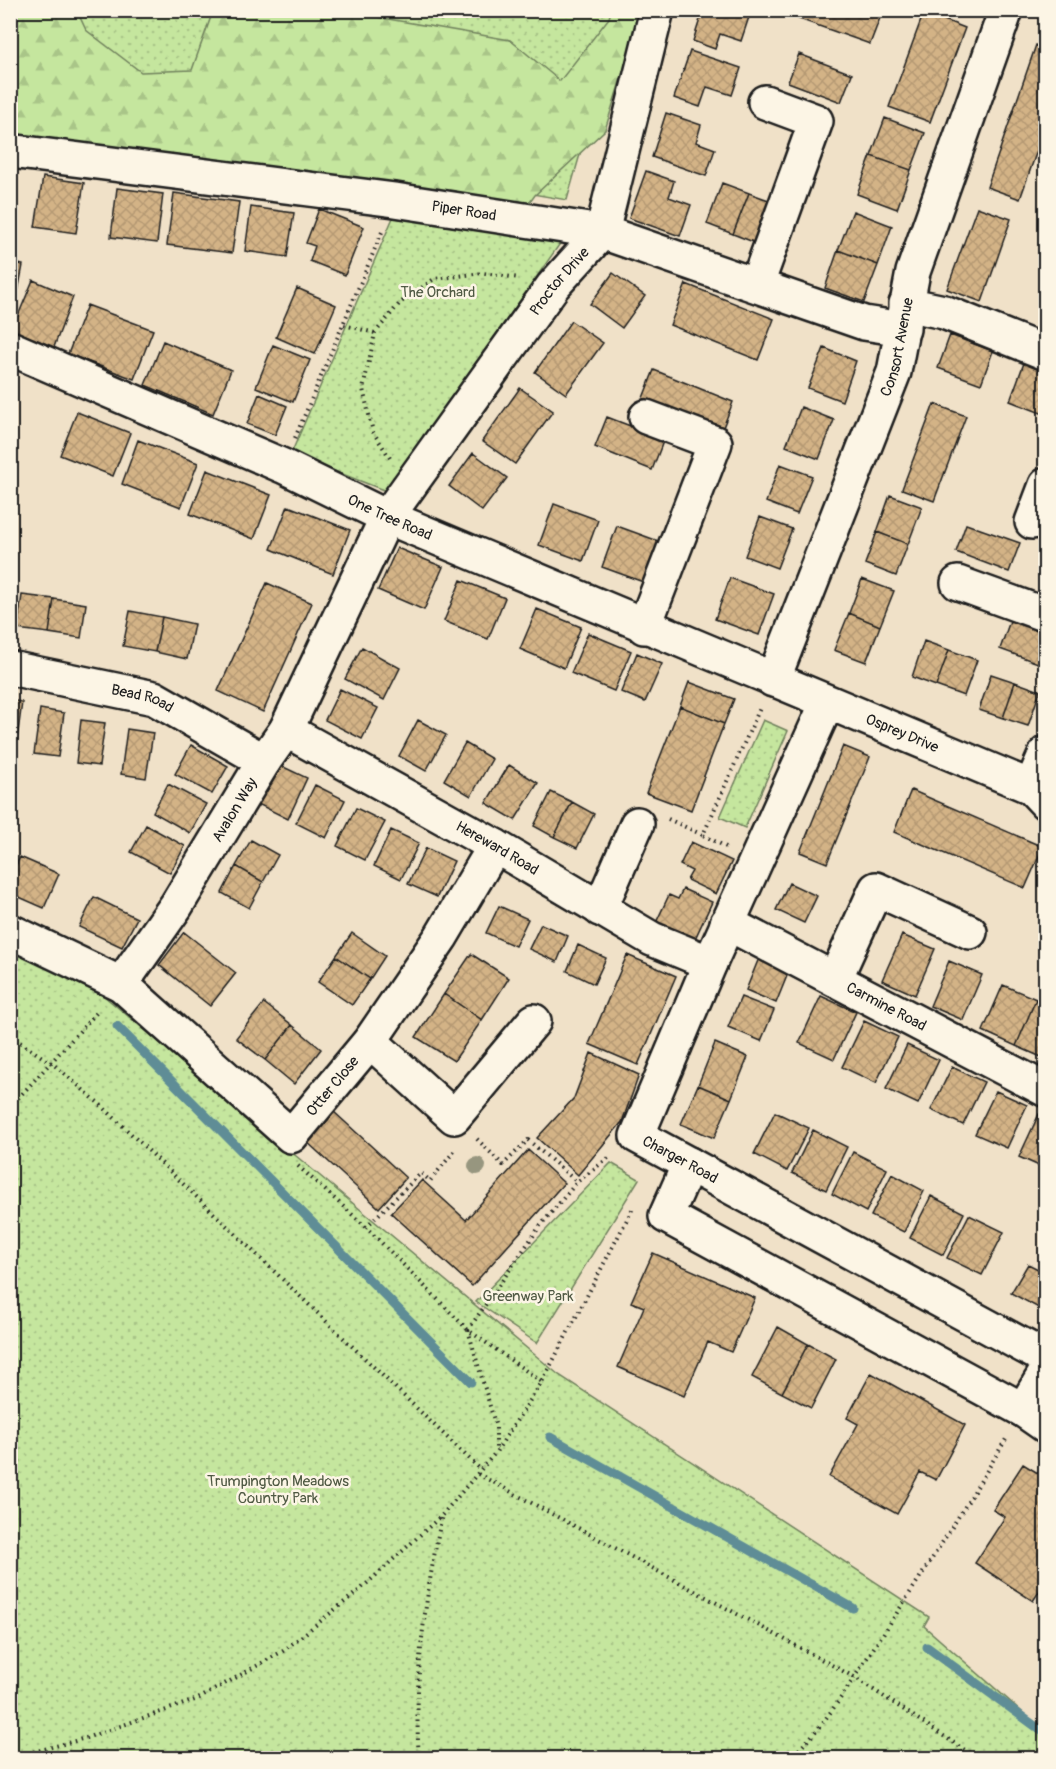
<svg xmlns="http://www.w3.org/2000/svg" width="1056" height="1769" viewBox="0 0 1056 1769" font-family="Pangolin,sans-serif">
	<defs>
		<pattern id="green-dots" width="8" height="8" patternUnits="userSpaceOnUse" patternTransform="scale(1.5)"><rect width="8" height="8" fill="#c5e69e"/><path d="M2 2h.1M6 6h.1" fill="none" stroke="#a9c588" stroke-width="1.8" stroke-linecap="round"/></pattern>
		<pattern id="forest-firs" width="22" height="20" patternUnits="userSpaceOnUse" patternTransform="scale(1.5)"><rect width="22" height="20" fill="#c5e69e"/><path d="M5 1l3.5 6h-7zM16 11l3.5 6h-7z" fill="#a9c588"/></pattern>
		<pattern id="building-cross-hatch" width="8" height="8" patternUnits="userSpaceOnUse" patternTransform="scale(1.5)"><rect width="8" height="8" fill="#d3b386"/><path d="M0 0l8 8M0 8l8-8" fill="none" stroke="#b59973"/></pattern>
	</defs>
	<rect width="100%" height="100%" fill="#f0e1c8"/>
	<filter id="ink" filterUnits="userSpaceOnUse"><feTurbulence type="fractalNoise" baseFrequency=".0167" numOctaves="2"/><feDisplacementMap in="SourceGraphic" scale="12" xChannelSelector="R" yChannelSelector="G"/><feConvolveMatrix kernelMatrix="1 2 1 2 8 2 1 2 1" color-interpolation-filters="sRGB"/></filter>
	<g filter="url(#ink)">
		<!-- green -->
		<path fill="url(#green-dots)" stroke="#70815d" stroke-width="1.5" d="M11 11H621L567 200 169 131Z
			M395 213 566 235 386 491 291 454Z
			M763 720 788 731 745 828 720 817Z
			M10 949 104 996 559 1375 929 1617 924 1626 1045 1732V1758H11Z
			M611 1163 639 1179 537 1343 476 1302Z"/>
		<!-- forest -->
		<path fill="url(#forest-firs)" stroke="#70815d" stroke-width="1.5" d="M336 10 510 40 560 81 609 18 611 11H642L605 130 535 195 526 208 11 134V11H77L86 30 141 72 192 70 213 11Z"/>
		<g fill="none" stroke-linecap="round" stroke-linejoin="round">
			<!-- stream -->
			<path stroke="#5e8d96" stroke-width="9" d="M117 1026 471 1382
				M550 1437 853 1608
				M927 1647 1046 1734"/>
		</g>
		<!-- building -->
		<path fill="url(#building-cross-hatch)" stroke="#1c1c1c" stroke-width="1.5" d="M703 10 751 11 741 41 720 34 715 49 693 41Z
			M782 10H883L870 44 782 13Z
			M924 12 965 28 930 122 889 107Z
			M1036 45 1046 48V125L1020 199 987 187Z
			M690 51 741 68 732 95 707 87 700 107 674 98Z
			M799 54 852 74 841 102 788 82Z
			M666 113 701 125 696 142 715 149 706 176 652 157Z
			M885 118 925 133 911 170 871 156Z
			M871 156 911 170 897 209 857 194Z
			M646 171 674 181 669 197 691 205 680 236 629 218Z
			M43 177 84 183 76 233 35 227Z
			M722 183 749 193 733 234 707 224Z
			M117 188 163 194 157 243 111 237Z
			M174 193 239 202 232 253 167 245Z
			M749 193 777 203 761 245 733 234Z
			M251 207 294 213 287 257 245 251Z
			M977 207 1011 219 982 302 947 289Z
			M319 209 364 227 345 275 310 261 315 246 306 243Z
			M853 211 892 226 878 265 838 250Z
			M838 250 878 265 864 302 825 288Z
			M10 262 23 265 17 297 10 295Z
			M613 273 645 296 622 328 590 304Z
			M33 280 73 297 54 347 12 330Z
			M686 284 774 319 758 360 670 325Z
			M297 288 336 305 315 354 276 337Z
			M87 305 153 330 134 379 68 354Z
			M571 321 603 343 566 394 535 372Z
			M950 335 993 351 981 384 938 368Z
			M163 341 231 370 213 414 145 385Z
			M273 345 310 360 293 402 256 387Z
			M824 348 856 361 842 401 808 388Z
			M1024 363 1046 371V415L1010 401Z
			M654 370 733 402 722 430 643 398Z
			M520 388 553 411 515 464 482 441Z
			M259 394 287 406 275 435 247 424Z
			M934 404 966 416 934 501 902 489Z
			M801 407 834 420 819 459 786 446Z
			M77 412 130 433 113 476 60 455Z
			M607 417 664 439 652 470 595 447Z
			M138 440 198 463 181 507 122 484Z
			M473 453 507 478 482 511 449 486Z
			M780 464 812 476 797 514 766 502Z
			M207 470 271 495 254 539 190 514Z
			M890 495 922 507 908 544 877 532Z
			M554 504 598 520 583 561 539 545Z
			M288 506 350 530 333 574 271 549Z
			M760 517 792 529 777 568 745 556Z
			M966 524 1020 543 1009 572 956 552Z
			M617 526 661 542 646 583 602 567Z
			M877 532 908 544 896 576 865 564Z
			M397 548 443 567 424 610 378 590Z
			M730 578 774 594 759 635 715 619Z
			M862 579 894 591 880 626 849 613Z
			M461 580 505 598 488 639 444 621Z
			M267 583 312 603 263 712 218 691Z
			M22 595 54 599 49 633 17 629Z
			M54 599 86 604 81 638 49 633Z
			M537 609 581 627 564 668 520 649Z
			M130 611 162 617 155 652 123 646Z
			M849 613 880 626 866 662 834 650Z
			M162 617 194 624 187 659 155 652Z
			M1011 618 1046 631V666L1000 649Z
			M588 633 631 651 614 691 571 673Z
			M924 641 949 650 936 686 912 677Z
			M362 647 400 668 384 700 345 679Z
			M949 650 977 660 964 696 936 686Z
			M637 653 662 664 645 702 621 692Z
			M991 674 1015 682 1003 718 979 710Z
			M689 682 734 699 724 724 680 706Z
			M1015 682 1040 691 1028 726 1003 718Z
			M340 689 378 708 362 739 325 720Z
			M10 700 22 702 16 747 10 746Z
			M680 706 724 724 691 810 646 793Z
			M40 709 64 713 58 757 34 754Z
			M81 720 105 723 99 766 76 763Z
			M418 720 446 735 426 771 399 756Z
			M127 729 153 733 146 778 121 774Z
			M465 743 492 759 471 796 444 780Z
			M191 745 228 766 212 794 175 774Z
			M843 746 870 757 827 863 800 852Z
			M275 763 307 778 288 819 256 803Z
			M509 765 538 783 515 820 486 803Z
			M168 784 206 804 190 833 153 812Z
			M315 785 345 800 326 838 296 823Z
			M911 790 1043 847 1025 888 894 832Z
			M551 792 572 802 554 837 534 826Z
			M572 802 594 814 577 848 554 837Z
			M356 808 385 822 365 860 337 846Z
			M146 825 185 846 170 873 131 852Z
			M391 830 419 843 401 879 374 866Z
			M251 840 278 855 263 882 236 866Z
			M691 842 732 861 716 894 687 880 692 871 680 865Z
			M426 848 454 861 437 897 408 884Z
			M20 857 59 874 44 908 10 893V878Z
			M236 866 263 882 249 908 222 893Z
			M789 883 817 896 804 923 776 910Z
			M683 889 712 902 693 943 655 925 669 895 678 899Z
			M94 897 137 918 122 947 79 927Z
			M499 906 528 919 515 946 486 933Z
			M541 924 568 936 557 962 529 949Z
			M184 932 236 973 210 1006 159 965Z
			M352 933 385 956 370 979 336 956Z
			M902 935 935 949 915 995 882 980Z
			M578 945 606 958 594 984 567 971Z
			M471 954 509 978 482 1020 444 994Z
			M627 955 676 976 638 1065 589 1044Z
			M336 956 370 979 352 1005 318 982Z
			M759 958 789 971 776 1003 746 990Z
			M949 961 982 975 963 1020 930 1006Z
			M1003 985 1036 999 1016 1046 983 1031Z
			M444 994 482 1020 454 1061 416 1037Z
			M821 996 856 1012 834 1059 799 1043Z
			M741 997 774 1010 761 1041 728 1027Z
			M1036 999 1046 1003V1059L1016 1046Z
			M264 1003 292 1025 265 1060 236 1038Z
			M864 1021 898 1037 876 1083 842 1067Z
			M292 1025 321 1049 294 1084 265 1060Z
			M715 1043 748 1057 731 1099 698 1085Z
			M907 1045 939 1060 918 1104 886 1089Z
			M591 1053 639 1075 622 1122 578 1175 537 1138 574 1098Z
			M952 1067 984 1082 963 1125 931 1110Z
			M698 1085 731 1099 714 1138 681 1124Z
			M996 1091 1027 1105 1007 1148 975 1134Z
			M333 1111 406 1178 379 1208 306 1141Z
			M775 1112 809 1128 787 1171 754 1154Z
			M1039 1114 1046 1117V1169L1019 1157Z
			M813 1130 847 1147 826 1190 792 1173Z
			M528 1150 564 1183 472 1286 391 1213 422 1180 466 1220Z
			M853 1152 887 1169 866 1212 832 1194Z
			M892 1174 924 1191 904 1232 871 1216Z
			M931 1196 964 1213 943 1255 910 1238Z
			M969 1215 1004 1232 982 1275 947 1258Z
			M653 1253 755 1298 731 1352 708 1342 684 1396 618 1367 644 1307 631 1302Z
			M1028 1264 1046 1273V1312L1011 1293Z
			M778 1327 808 1344 782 1393 752 1377Z
			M808 1344 836 1359 811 1408 782 1393Z
			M871 1373 965 1425 936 1480 920 1472 897 1514 829 1477 858 1424 847 1418Z
			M1023 1464 1046 1478V1581L1033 1601 975 1563 1005 1517 993 1510Z"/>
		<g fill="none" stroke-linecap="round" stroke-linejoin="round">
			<!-- minor casing -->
			<g stroke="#1c1c1c" stroke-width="38">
				<g id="minor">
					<path id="s1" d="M10 151 395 200 602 232 864 323 903 329"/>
					<path d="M757 284 816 121 765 102"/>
					<path d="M906 304 944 312 1046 353"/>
					<path id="s2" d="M10 348 283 466 387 517 1031 787 1046 803"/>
					<path d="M1032 522 1046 485"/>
					<path d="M958 583 1046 615"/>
					<path d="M644 627 715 443 646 417"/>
					<path id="s3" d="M10 668 154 698 264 761"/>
					<path id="s4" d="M773 680 894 372 913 272 1006 10"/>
					<path id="s5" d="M827 703 710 963 637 1136 1046 1358"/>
					<path id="s6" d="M286 730 495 846 652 939 710 963"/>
					<path d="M1031 787 1046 753"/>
					<path d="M600 909 637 824"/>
					<path id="s7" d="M727 923 1046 1090"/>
					<path id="s8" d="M10 931 121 984 291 1136 370 1041 441 937 495 846"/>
					<path d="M835 979 876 889 970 932"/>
					<path id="s9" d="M121 984 176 906 264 761 286 730 387 517 553 286 602 232 657 10"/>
					<path d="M370 1041 454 1117 534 1021"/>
					<path d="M689 1164 666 1216 1023 1410 1046 1426"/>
					<path d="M1023 1410 1046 1372"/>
				</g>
			</g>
			<!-- path -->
			<path stroke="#1c1c1c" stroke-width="4" stroke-dasharray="1.5 4.5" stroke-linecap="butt" d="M344 325 375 333
				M295 438 382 232
				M390 458 373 432 363 389 375 333 400 303 434 279 483 273 519 278
				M668 819 703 835
				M726 847 703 835 760 708
				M10 1036 53 1064 102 1106 481 1470
				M10 1107 99 1010
				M477 1139 503 1165 528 1140 577 1182
				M298 1166 366 1227 468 1330 542 1382
				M366 1227 421 1173 430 1181 456 1149
				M468 1330 540 1226 577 1182 611 1156
				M468 1330 496 1427V1451
				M478 1474 854 1677 977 1758
				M10 1758 86 1738 198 1699 283 1651 362 1588 442 1515 496 1452 542 1382 633 1208
				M419 1758C413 1677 426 1594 442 1515
				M790 1758C827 1725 853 1678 881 1637 924 1572 966 1506 1006 1439"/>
			<!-- minor -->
			<use href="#minor" stroke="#fcf5e5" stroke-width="33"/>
		</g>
		<!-- trees -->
		<circle fill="#97967f" cx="477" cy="1166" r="9"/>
	</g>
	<g text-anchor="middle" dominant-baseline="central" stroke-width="5" stroke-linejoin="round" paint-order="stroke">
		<!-- street labels -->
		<g font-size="15" fill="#1c1c1c" stroke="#fcf5e5">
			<text stroke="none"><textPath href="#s1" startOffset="458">Piper Road</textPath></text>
			<text stroke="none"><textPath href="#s9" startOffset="831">Proctor Drive</textPath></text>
			<text stroke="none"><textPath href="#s4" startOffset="356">Consort Avenue</textPath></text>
			<text stroke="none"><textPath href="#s2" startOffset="416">One Tree Road</textPath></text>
			<text stroke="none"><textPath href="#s3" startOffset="136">Bead Road</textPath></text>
			<text stroke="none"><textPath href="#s2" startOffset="972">Osprey Drive</textPath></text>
			<text stroke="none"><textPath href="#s9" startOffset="208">Avalon Way</textPath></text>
			<text stroke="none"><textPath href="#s6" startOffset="242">Hereward Road</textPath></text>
			<text stroke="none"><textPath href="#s7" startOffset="180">Carmine Road</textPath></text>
			<text stroke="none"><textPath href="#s8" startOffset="416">Otter Close</textPath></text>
			<text stroke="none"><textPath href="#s5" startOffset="522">Charger Road</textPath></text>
		</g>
		<!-- park labels -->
		<g font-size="15" fill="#4f5943" stroke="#fcf5e5">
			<text x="438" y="292">The Orchard</text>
			<text x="528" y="1296">Greenway Park</text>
			<text x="278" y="1481">Trumpington Meadows<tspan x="278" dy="17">Country Park</tspan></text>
		</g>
	</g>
	<!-- margin -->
	<rect width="1056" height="1769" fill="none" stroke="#fcf5e5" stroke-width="36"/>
	<rect x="18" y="18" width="1020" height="1733" fill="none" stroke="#1c1c1c" stroke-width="2" filter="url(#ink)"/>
</svg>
